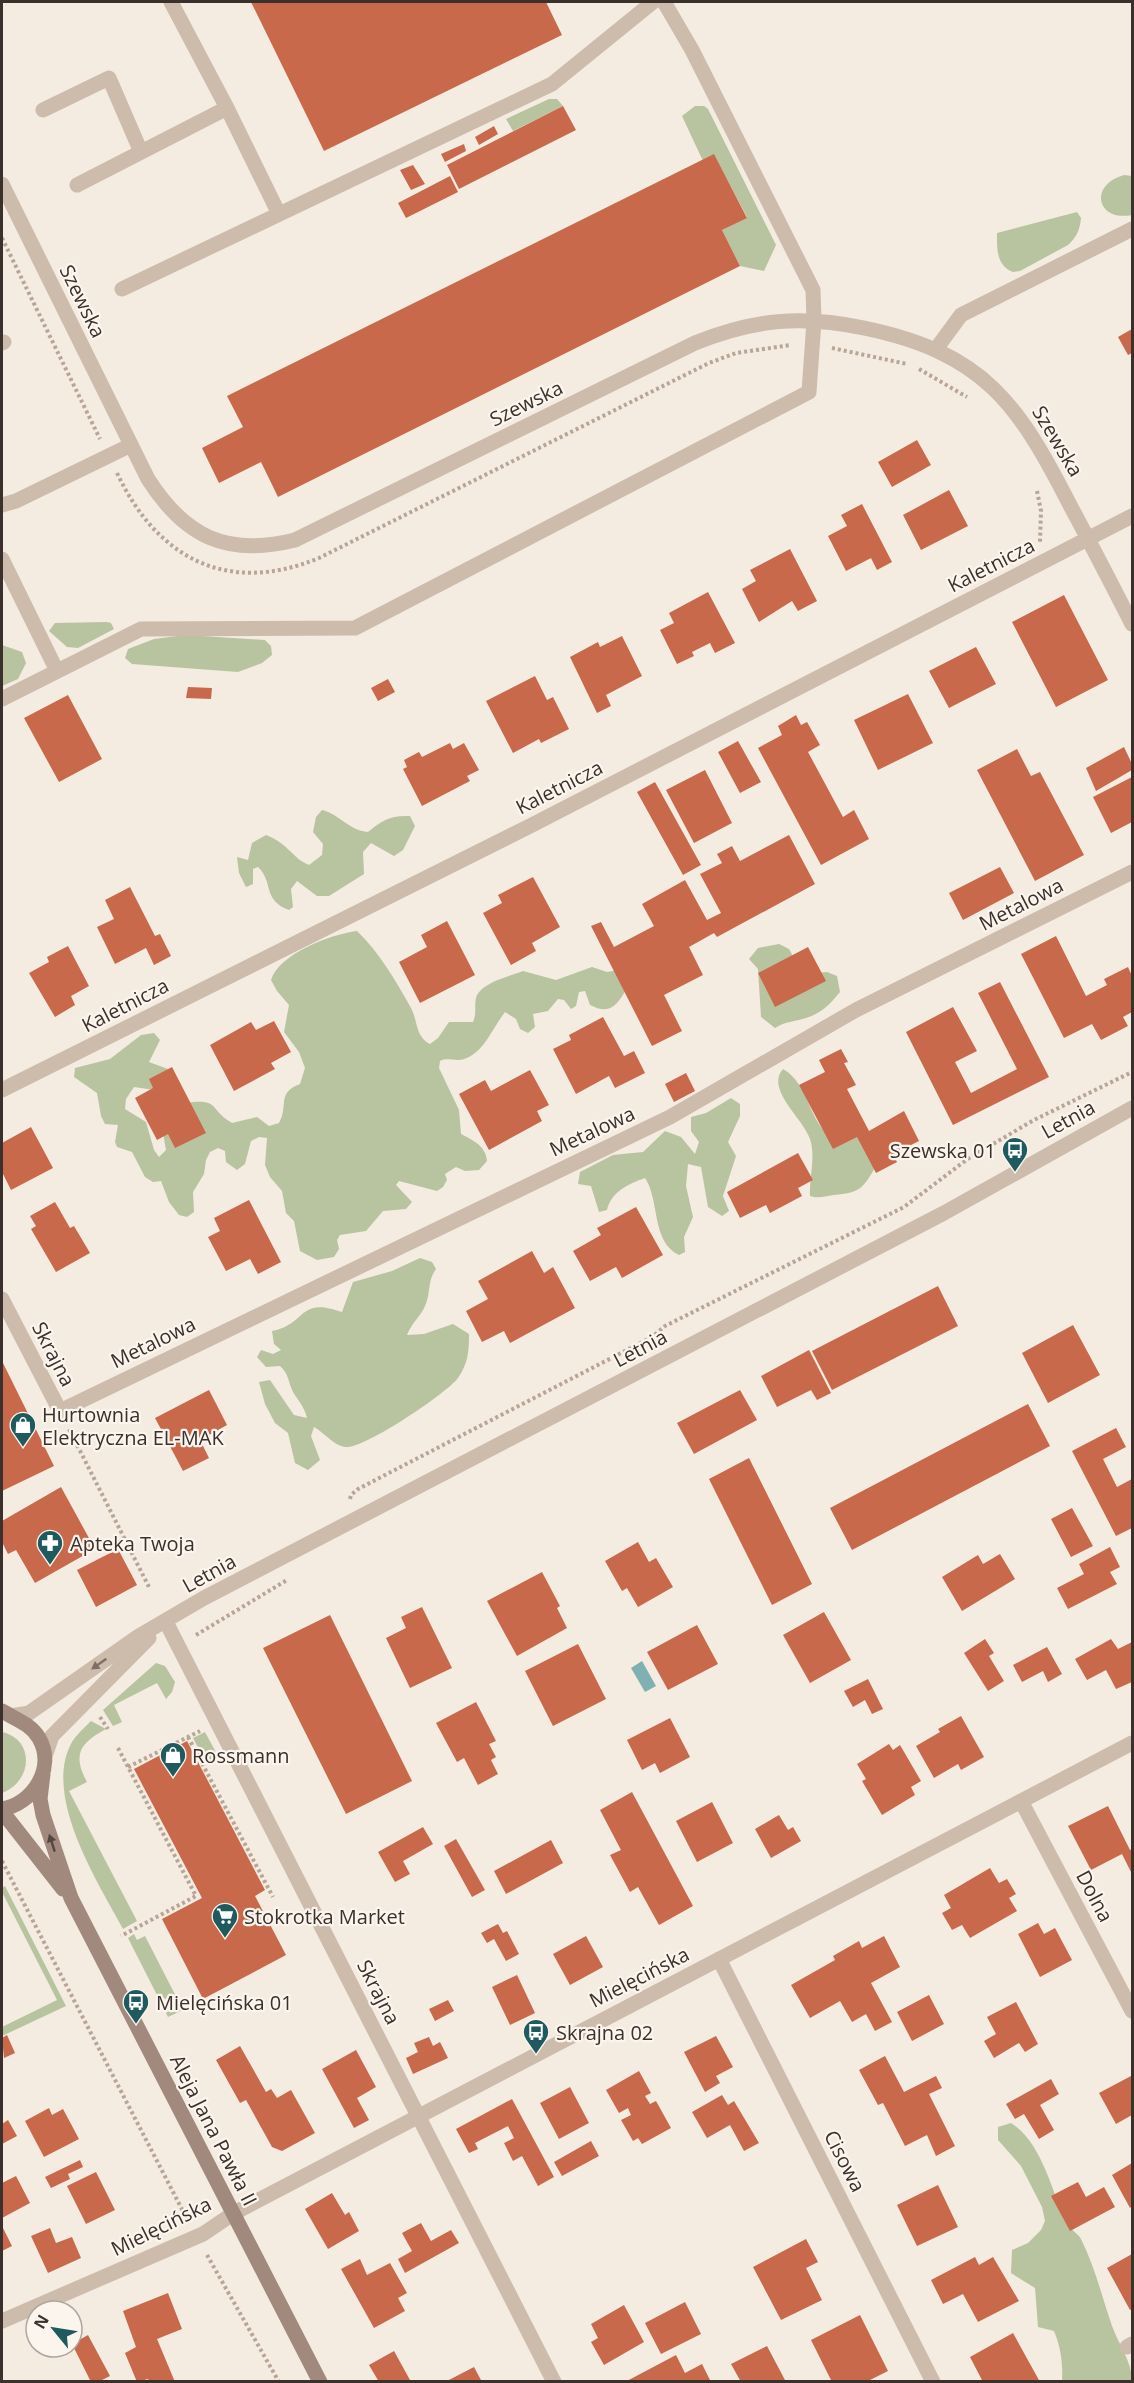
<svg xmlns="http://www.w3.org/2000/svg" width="1134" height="2383" viewBox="0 0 1134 2383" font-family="'Open Sans',sans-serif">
	<rect width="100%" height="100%" fill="#f4ebe1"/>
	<!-- green -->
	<path fill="#b8c4a0" d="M549 99H557L563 106 513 131 506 119Z
		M695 106H704L708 109 776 245 764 271 740 266 722 230 747 217 714 155 703 161 682 116Z
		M1124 175 1132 176V215C1097 222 1088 185 1124 175Z
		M1077 212 1081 218C1080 229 1077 237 1068 245L1020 271 1013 272C996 265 997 249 997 233Z
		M107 622 111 623 114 629 78 648 67 647 49 631 55 623Z
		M186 635 265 640 271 646 272 655 262 663 238 672 132 664 125 658 128 649 154 639Z
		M2 645 22 652 26 663 18 679 2 686Z
		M322 810C341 815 348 830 368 832 382 820 391 815 410 816L415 826 403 850 394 856 371 843 363 852 364 874 329 896H317L297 881 291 889 293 907 289 910C262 900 274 882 258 867L253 869V884L246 887 239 873 237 857 248 860 252 843 266 835C289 844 292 858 309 865L322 855 323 844 313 832 316 817Z
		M357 931C379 952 396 981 411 1008 418 1021 415 1036 430 1044L438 1038 449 1022H473C477 1013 474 1007 476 998 480 983 510 976 523 971L556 980 592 967 607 972 624 969 632 980C620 998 615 1018 590 1005L585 991 579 992 576 1006 571 1009 564 1000 558 999 548 1011 533 1014 535 1027 528 1033 520 1029 516 1019 505 1012C493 1027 484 1053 464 1059 455 1062 448 1057 440 1061L439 1068 459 1110 461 1134C474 1141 486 1146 487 1161L479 1170 465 1171 456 1167 445 1174 447 1180 443 1187 437 1191 399 1181 396 1185 412 1202 406 1209 383 1211 366 1231 340 1235 337 1240 339 1249 334 1257 317 1260 300 1251 294 1221 286 1213 282 1191 270 1177 265 1165 267 1138 259 1137 251 1141 245 1164 237 1170 226 1162 225 1151 218 1148 210 1152 206 1160 204 1174 193 1192 194 1212 187 1217 179 1215 169 1202 161 1181 153 1182 145 1177 132 1152 117 1147 115 1142 118 1125 105 1124 101 1116 97 1093 74 1077 75 1068 110 1059 141 1035 154 1033 160 1040 149 1062 168 1069 171 1078 161 1091 134 1087 126 1099 125 1109 146 1122 154 1150 159 1157 166 1150 163 1133 185 1103C221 1098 208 1109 232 1123L257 1117 269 1126 279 1123C289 1106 276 1093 300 1084L305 1068 299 1052 284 1032 289 1005 277 991 271 980C279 954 331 934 357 931Z
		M779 944 789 949 803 974 827 972 837 976 840 992C830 1004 822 1013 806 1018 794 1022 786 1021 775 1028L761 1017 758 969 749 959 758 948Z
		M783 1069C810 1084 808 1124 834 1139L859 1132 876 1166C863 1189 859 1193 834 1195 824 1196 819 1199 810 1196 809 1177 816 1157 810 1139 803 1118 765 1089 783 1069Z
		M731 1098 740 1104V1116L728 1142 736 1156 723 1196 729 1211 722 1216 708 1207 701 1167 688 1164 686 1186 693 1217 684 1237 685 1252 679 1255C651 1242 660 1200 645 1178 628 1184 611 1192 607 1210L599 1212 591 1186 578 1184 580 1172 613 1155 643 1152 665 1131 681 1137 695 1154 699 1142 691 1131V1117L706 1113Z
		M420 1258 432 1262 436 1269C427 1281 431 1293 425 1306 421 1316 412 1322 407 1335L424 1334 453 1324 469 1334C469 1352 468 1363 458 1378 447 1393 363 1450 345 1447 333 1445 325 1433 314 1427L311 1436 320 1460 308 1470 295 1463 288 1433 275 1423 265 1404 259 1382 270 1380 294 1415 307 1418C304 1406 299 1402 293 1392 288 1382 289 1374 280 1366L266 1367 257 1357 261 1350 273 1354 281 1350 274 1344 272 1331C307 1324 298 1296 342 1312L353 1282 392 1271Z
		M156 1663 165 1666 175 1682 172 1692 166 1699 157 1683 114 1705 122 1722 113 1726 103 1710Z
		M91 1721 106 1729C80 1743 72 1754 87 1782L69 1791 137 1921 123 1929C97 1881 42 1795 72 1742 77 1734 85 1727 91 1721Z
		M2 1732C36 1740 32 1782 2 1793Z
		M205 1732 219 1758 207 1765 193 1738Z
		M5 1886 66 2006 2 2036V2027L57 2000 2 1892V1888Z
		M134 1934 137 1940 145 1936 183 2010 168 2017 166 2013 171 2009 165 1998 160 2001 128 1938Z
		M1011 2123C1042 2143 1051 2189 1066 2222 1069 2229 1077 2232 1081 2239 1095 2267 1102 2297 1112 2326 1119 2345 1132 2362 1132 2381H1062C1063 2364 1061 2348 1054 2331L1038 2327 1035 2288 1011 2273 1012 2250 1028 2243 1041 2230 1045 2221 1042 2207 1021 2166 998 2140V2127Z"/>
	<!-- water -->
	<path fill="#7fb0b2" d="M642 1661 656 1686 645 1692 631 1668Z"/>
	<!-- building -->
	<path fill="#c8694b" d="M251 2H546L562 35 324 151Z
		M563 106 576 130 459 189 447 165Z
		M494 126 498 134 479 145 475 137Z
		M464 144 466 151 445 162 441 154Z
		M714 154 747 218 722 230 740 266 278 497 261 462 219 483 202 448 243 427 227 396Z
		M413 165 425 184 411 190 400 170Z
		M450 176 458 192 406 218 398 203Z
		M1132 329V353L1128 355 1118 337Z
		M917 440 931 465 892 487 878 462Z
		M949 490 968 526 921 550 903 515Z
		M862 504 892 562 877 570 871 558 846 571 828 536 847 526 841 515Z
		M790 549 817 601 798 611 792 601 759 622 742 589 756 581 750 570Z
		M708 592 735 643 715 653 710 643 692 652 694 656 677 664 660 630 674 623 669 613Z
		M1064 595 1108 680 1056 707 1012 622Z
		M622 636 642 676 606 695 611 706 597 713 570 657 598 642 600 647Z
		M976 647 996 684 949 708 929 671Z
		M535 676 547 700 553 697 569 729 541 743 539 739 513 753 486 701Z
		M388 679 395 692 378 701 371 688Z
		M188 687 212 688 211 699 186 698Z
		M908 694 933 743 878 770 854 720Z
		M68 695 102 759 59 782 24 718Z
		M796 715 801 725 807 722 820 745 808 752 843 817 854 810 869 839 821 865 758 748 782 735 778 726Z
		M738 741 761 782 740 793 718 752Z
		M450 743 453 749 464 743 479 770 467 776 470 781 422 806 403 769 407 767 404 760 419 752 422 757Z
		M1124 747 1132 764V770L1096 791 1086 768Z
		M1017 749 1031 776 1040 772 1084 855 1035 881 977 770Z
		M705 770 732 823 694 843 666 790Z
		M1132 777V822L1111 833 1093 797Z
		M655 782 701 865 683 875 637 792Z
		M789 835 815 884 717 937 714 933 689 947 703 975 664 995 682 1031 652 1046 591 926 601 922 614 947 654 926 642 904 685 880 707 920 721 913 700 874 722 863 717 854 732 846 740 861Z
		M1000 867 1014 893 963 920 949 893Z
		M533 877 560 927 532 943 536 951 511 965 483 913 502 903 498 895Z
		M130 887 155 936 160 934 171 956 154 965 146 948 115 964 97 927 114 919 105 900Z
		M447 921 475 975 420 1003 399 962 427 947 421 935Z
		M1056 936 1086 996 1107 985 1104 979 1128 967 1132 976V1012L1123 1017 1128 1026 1101 1040 1092 1024 1064 1038 1021 954Z
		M68 946 89 986 71 996 75 1005 55 1017 29 973 49 962 47 957Z
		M808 947 826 981 775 1007 758 973Z
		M1000 982 1049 1077 953 1125 906 1032 953 1007 977 1051 955 1062 971 1093 1017 1069 978 993Z
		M603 1017 624 1056 634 1051 645 1073 615 1088 609 1076 576 1094 553 1049 571 1040 569 1035Z
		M274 1021 291 1052 271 1063 275 1069 234 1091 210 1045 251 1022 256 1030Z
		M841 1049 848 1062 844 1063 856 1085 847 1089 869 1131 904 1111 919 1141 893 1154 897 1162 876 1173 857 1137 833 1149 799 1085 825 1072 819 1060Z
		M172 1067 206 1133 175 1148 168 1134 157 1140 135 1098 153 1088 149 1079Z
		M530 1070 549 1105 537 1111 542 1121 489 1150 459 1094 485 1080 491 1091Z
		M686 1073 695 1091 674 1102 665 1084Z
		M31 1127 53 1168 11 1190 2 1172V1143Z
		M798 1153 813 1180 798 1188 802 1196 770 1213 766 1205 740 1218 727 1192Z
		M249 1200 281 1262 258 1274 250 1259 226 1271 208 1237 220 1231 214 1218Z
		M55 1202 70 1228 74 1226 90 1253 56 1272 31 1229 36 1226 30 1216Z
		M636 1207 663 1255 622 1278 616 1267 590 1281 573 1251 601 1235 597 1228Z
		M532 1251 544 1273 553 1267 575 1308 510 1343 504 1331 482 1342 466 1311 488 1299 478 1281Z
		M938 1286 958 1326 832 1390 812 1351Z
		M1073 1325 1100 1375 1048 1403 1022 1353Z
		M809 1350 831 1393 817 1400 811 1390 777 1407 761 1376Z
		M2 1361 54 1466 2 1491Z
		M209 1390 227 1425 200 1440 209 1458 183 1471 155 1418Z
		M740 1390 757 1420 694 1454 677 1423Z
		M1028 1404 1050 1446 852 1550 830 1508Z
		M1116 1428 1126 1447 1103 1459 1117 1487 1132 1479V1528L1116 1536 1072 1451Z
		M749 1458 812 1584 772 1605 709 1479Z
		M61 1487 95 1549 35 1583 16 1550 8 1554 2 1542V1521Z
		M1072 1508 1093 1546 1071 1557 1051 1519Z
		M638 1542 649 1562 656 1558 673 1587 638 1607 627 1588 622 1591 605 1561Z
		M1110 1547 1120 1567 1110 1572 1117 1584 1068 1609 1057 1588 1084 1574 1079 1564Z
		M118 1549 137 1585 96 1607 77 1570Z
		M1000 1554 1015 1579 962 1611 942 1577 978 1555 983 1564Z
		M542 1572 560 1606 557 1608 567 1628 517 1656 487 1601Z
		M422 1607 452 1668 410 1688 386 1638 406 1628 401 1617Z
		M824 1612 851 1660 810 1683 783 1635Z
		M330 1615 412 1781 346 1814 263 1648Z
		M697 1625 718 1664 668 1690 647 1652Z
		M985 1639 994 1653 989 1656 1004 1681 988 1691 964 1653Z
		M1111 1639 1118 1649 1132 1642V1682L1116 1689 1106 1670 1087 1680 1075 1659Z
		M578 1644 606 1699 553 1726 525 1671Z
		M1047 1647 1062 1674 1048 1682 1043 1671 1022 1682 1013 1665Z
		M868 1679 883 1709 872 1714 865 1700 853 1707 844 1691Z
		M476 1702 496 1741 489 1744 496 1757 491 1760 498 1774 478 1785 464 1758 457 1762 436 1723Z
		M961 1716 984 1757 961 1770 958 1764 934 1778 916 1746 940 1732 938 1729Z
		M670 1718 690 1757 660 1773 655 1763 642 1770 627 1740Z
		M187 1741 265 1890 255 1896 286 1955 203 1999 162 1919 202 1898 134 1769Z
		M889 1744 893 1750 900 1745 921 1781 911 1787 915 1795 882 1815 862 1781 866 1779 857 1764Z
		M632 1792 693 1906 659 1925 638 1887 630 1892 610 1855 621 1850 600 1810Z
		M712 1802 733 1843 697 1862 676 1821Z
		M1108 1806 1130 1850 1132 1849V1874L1122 1854 1091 1870 1068 1826Z
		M779 1815 788 1830 793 1827 801 1841 771 1858 755 1829Z
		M423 1827 433 1844 403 1861 410 1874 395 1882 378 1852Z
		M456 1839 485 1890 472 1897 444 1846Z
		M551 1840 563 1863 506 1894 494 1871Z
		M990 1868 999 1883 1007 1879 1016 1894 1009 1898 1017 1911 970 1938 962 1925 952 1930 942 1913 951 1908 944 1895Z
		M1038 1923 1044 1934 1055 1928 1072 1960 1040 1977 1018 1934Z
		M498 1924 503 1933 507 1931 519 1954 506 1961 494 1939 487 1943 481 1933Z
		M586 1936 603 1967 570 1985 553 1954Z
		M884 1936 900 1967 871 1983 892 2022 875 2031 866 2014 852 2022 840 2001 810 2018 791 1985 835 1960 833 1956 859 1941 862 1948Z
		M517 1975 535 2013 510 2025 492 1987Z
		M929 1995 944 2024 912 2041 897 2012Z
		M448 2000 454 2011 435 2021 429 2009Z
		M1016 2002 1038 2044 1025 2052 1019 2043 994 2058 984 2041 996 2034 987 2017Z
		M7 2035 15 2053 4 2058 2 2038Z
		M716 2036 733 2067 716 2076 720 2083 705 2092 684 2052Z
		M429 2037 433 2046 440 2042 448 2058 413 2074 406 2058 418 2052 414 2043Z
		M240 2046 266 2092 271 2089 277 2098 291 2090 315 2133 282 2151 272 2147 246 2100 240 2103 216 2060Z
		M356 2050 376 2087 357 2098 369 2120 354 2128 322 2069Z
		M885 2056 904 2092 936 2076 942 2088 929 2094 955 2146 936 2156 927 2135 905 2146 883 2103 878 2105 859 2070Z
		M639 2071 651 2093 645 2096 650 2104 656 2101 671 2128 642 2144 638 2138 633 2141 621 2120 631 2115 628 2108 619 2113 606 2090Z
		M1131 2076 1132 2115 1116 2124 1099 2093Z
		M1051 2079 1059 2094 1040 2105 1054 2130 1039 2139 1024 2114 1015 2119 1006 2104Z
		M570 2087 589 2123 559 2139 540 2103Z
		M722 2095 728 2105 734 2101 759 2143 744 2151 730 2125 707 2138 692 2112Z
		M512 2099 554 2177 538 2186 522 2156 513 2161 504 2143 514 2138 508 2126 475 2143 478 2149 469 2153 456 2129Z
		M49 2108 52 2115 63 2109 79 2139 44 2157 25 2121Z
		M8 2120 17 2136 2 2144V2124Z
		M591 2141 599 2156 562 2176 554 2162Z
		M80 2160 83 2167 68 2174 70 2179 51 2188 45 2177Z
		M1132 2163V2206L1130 2208 1112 2175Z
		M96 2172 115 2210 86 2224 67 2186Z
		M16 2176 30 2203 2 2218V2183Z
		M1078 2182 1086 2197 1104 2187 1115 2207 1070 2231 1051 2196Z
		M938 2185 958 2227 917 2246 897 2205Z
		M332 2193 345 2215 349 2212 359 2231 328 2249 305 2209Z
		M421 2223 431 2241 451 2230 459 2243 405 2273 398 2259 412 2251 402 2233Z
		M2 2226 12 2246 2 2251Z
		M50 2228 56 2243 72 2237 81 2258 48 2273 31 2236Z
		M806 2239 818 2262 806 2268 822 2300 781 2320 753 2267Z
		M1132 2254V2309L1130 2310 1107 2268Z
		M975 2257 979 2265 993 2257 1019 2301 978 2322 963 2294 943 2304 931 2280Z
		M360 2259 367 2275 390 2263 407 2293 398 2298 405 2311 374 2328 341 2269Z
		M168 2293 182 2329 157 2339 175 2382H149L148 2379 137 2382 125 2353 136 2347 123 2311Z
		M685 2302 701 2334 661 2354 645 2323Z
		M624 2305 644 2342 604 2365 591 2342 598 2338 591 2324Z
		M860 2315 888 2371 866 2382H832L811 2340Z
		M1013 2333 1040 2382H983L970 2357Z
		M88 2335 110 2376 98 2382H91L72 2344Z
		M767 2346 786 2382H741L731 2364Z
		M394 2351 410 2380 379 2382 369 2365Z
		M676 2355 685 2373 702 2364 711 2382H625Z
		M474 2367 482 2382H445Z"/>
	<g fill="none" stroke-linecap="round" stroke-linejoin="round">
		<!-- path -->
		<path stroke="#b9a596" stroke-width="4" stroke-dasharray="3 3" stroke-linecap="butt" d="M2 238 100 439
			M832 348 907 364
			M919 369 967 397
			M117 473C157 558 227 596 319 558L709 363 736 353 791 345
			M1037 491 1041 511 1040 542
			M69 1429 150 1589
			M350 1499 351 1495 358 1489 652 1337 665 1326 904 1207 969 1158 1034 1120 1132 1072
			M196 1635 287 1580
			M100 1717 108 1729
			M188 1737 273 1897
			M118 1748 196 1896 121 1936
			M128 1767 200 1731
			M2 1861 187 2219
			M207 2255 279 2382"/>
		<!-- service -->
		<path stroke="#cdbbac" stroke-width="15" d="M171 2 227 108
			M43 110 109 78 141 152
			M77 185 227 108 279 214
			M122 289 552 84 653 2
			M2 343 4 342
			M936 349 961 315 1132 229
			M2 505 16 501 131 445
			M2 559 57 671
			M2 699 141 629 355 628 809 392 814 321 813 290 692 50 664 2
			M1127 2347 1132 2344"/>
		<!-- minor -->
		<path stroke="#cdbbac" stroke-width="15" d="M2 184 148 479C185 537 227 557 295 540L695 343C754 319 802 315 864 328 984 353 1018 403 1071 507 1092 546 1112 585 1132 624
			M2 1090 530 826 1132 516
			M2 1299 60 1411 670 1117 856 1010 1132 872
			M166 1622 554 2382
			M11 1716 29 1713 139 1636 204 1598 944 1213 1132 1108
			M45 1756 52 1736 149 1638
			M1021 1801 1132 2011
			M719 1959 933 2382
			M2 2321 203 2234 234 2213 1132 1743"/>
		<!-- secondary -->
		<path stroke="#a18a7d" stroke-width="15" d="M2 1711C15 1719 31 1724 39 1738 56 1768 33 1804 2 1809
			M43 1774 40 1799 43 1815 71 1898 320 2382
			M2 1816 8 1819 63 1889"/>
	</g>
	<!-- one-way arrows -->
	<defs><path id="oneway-solid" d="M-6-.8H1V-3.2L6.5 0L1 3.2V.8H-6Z" transform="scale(1.5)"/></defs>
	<use fill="#7d6f65" href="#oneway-solid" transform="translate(99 1664) rotate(145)"/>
	<use fill="#544640" href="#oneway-solid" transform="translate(52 1843) rotate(-108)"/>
	<!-- icons -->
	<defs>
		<g id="bus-pin" transform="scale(1.35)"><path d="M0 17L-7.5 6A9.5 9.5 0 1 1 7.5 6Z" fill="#1f5a5e" stroke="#fbf5ee"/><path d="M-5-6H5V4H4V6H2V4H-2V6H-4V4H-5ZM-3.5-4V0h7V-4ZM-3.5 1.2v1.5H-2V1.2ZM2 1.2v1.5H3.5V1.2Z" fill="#fff"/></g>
		<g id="shop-pin" transform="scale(1.35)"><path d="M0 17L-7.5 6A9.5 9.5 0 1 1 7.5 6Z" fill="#1f5a5e" stroke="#fbf5ee"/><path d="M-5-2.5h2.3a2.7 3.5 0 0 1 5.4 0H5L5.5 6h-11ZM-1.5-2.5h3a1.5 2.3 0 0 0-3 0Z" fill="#fff"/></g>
		<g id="pharmacy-pin" transform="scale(1.35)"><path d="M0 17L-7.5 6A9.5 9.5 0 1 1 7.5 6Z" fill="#1f5a5e" stroke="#fbf5ee"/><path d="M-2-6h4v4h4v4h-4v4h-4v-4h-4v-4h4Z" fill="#fff"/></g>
		<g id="supermarket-pin" transform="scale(1.35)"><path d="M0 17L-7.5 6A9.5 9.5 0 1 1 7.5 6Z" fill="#1f5a5e" stroke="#fbf5ee"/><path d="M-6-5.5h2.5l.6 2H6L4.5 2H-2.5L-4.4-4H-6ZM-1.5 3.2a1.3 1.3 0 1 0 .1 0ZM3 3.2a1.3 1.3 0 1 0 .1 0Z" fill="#fff"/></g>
	</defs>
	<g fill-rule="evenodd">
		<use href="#bus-pin" x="1015" y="1150"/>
		<use href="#shop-pin" x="23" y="1425"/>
		<use href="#pharmacy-pin" x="50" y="1543"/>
		<use href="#shop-pin" x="173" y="1755"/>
		<use href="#supermarket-pin" x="225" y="1916"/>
		<use href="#bus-pin" x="136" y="2002"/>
		<use href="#bus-pin" x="536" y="2032"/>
	</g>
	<g text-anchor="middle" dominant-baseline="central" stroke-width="4.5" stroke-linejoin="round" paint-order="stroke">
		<!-- street labels -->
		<g font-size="20" fill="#3b302b" stroke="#fbf5ee">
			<text transform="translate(83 301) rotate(64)">Szewska</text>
			<text transform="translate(526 403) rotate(-26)">Szewska</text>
			<text transform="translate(1058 441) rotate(59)">Szewska</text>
			<text transform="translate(991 565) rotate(-27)">Kaletnicza</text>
			<text transform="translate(559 787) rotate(-27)">Kaletnicza</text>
			<text transform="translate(1021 904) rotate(-27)">Metalowa</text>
			<text transform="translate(125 1005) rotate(-27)">Kaletnicza</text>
			<text transform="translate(1068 1119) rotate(-29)">Letnia</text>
			<text transform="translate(592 1131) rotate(-25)">Metalowa</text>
			<text transform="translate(153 1342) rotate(-26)">Metalowa</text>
			<text transform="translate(640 1348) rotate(-28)">Letnia</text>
			<text transform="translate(54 1354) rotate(63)">Skrajna</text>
			<text transform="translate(209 1573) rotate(-29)">Letnia</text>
			<text transform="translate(1095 1896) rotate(62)">Dolna</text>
			<text transform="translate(639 1977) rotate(-27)">Mielęcińska</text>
			<text transform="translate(379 1992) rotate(63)">Skrajna</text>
			<text transform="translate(214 2130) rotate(63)">Aleja Jana Pawła II</text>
			<text transform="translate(845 2161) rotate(63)">Cisowa</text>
			<text transform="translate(161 2226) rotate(-26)">Mielęcińska</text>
		</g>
		<!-- poi labels -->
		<g font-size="20" fill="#3b302b" stroke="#fbf5ee" text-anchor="start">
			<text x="996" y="1150" text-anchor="end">Szewska 01</text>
			<text x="42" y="1414">Hurtownia<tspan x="42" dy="23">Elektryczna EL-MAK</tspan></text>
			<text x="70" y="1543">Apteka Twoja</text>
			<text x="192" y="1755">Rossmann</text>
			<text x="244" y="1916">Stokrotka Market</text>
			<text x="156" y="2002">Mielęcińska 01</text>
			<text x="556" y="2032">Skrajna 02</text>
		</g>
	</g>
	<!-- border -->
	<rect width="1134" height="2383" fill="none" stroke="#3b302b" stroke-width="6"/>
	<!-- north arrow -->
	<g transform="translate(54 2329) rotate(300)"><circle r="28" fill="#fbf5ee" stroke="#aea6a0" stroke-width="1.5"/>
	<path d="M0-4.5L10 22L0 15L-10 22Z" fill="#1f5a5e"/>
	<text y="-9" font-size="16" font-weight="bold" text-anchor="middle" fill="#3b302b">N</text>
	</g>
</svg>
